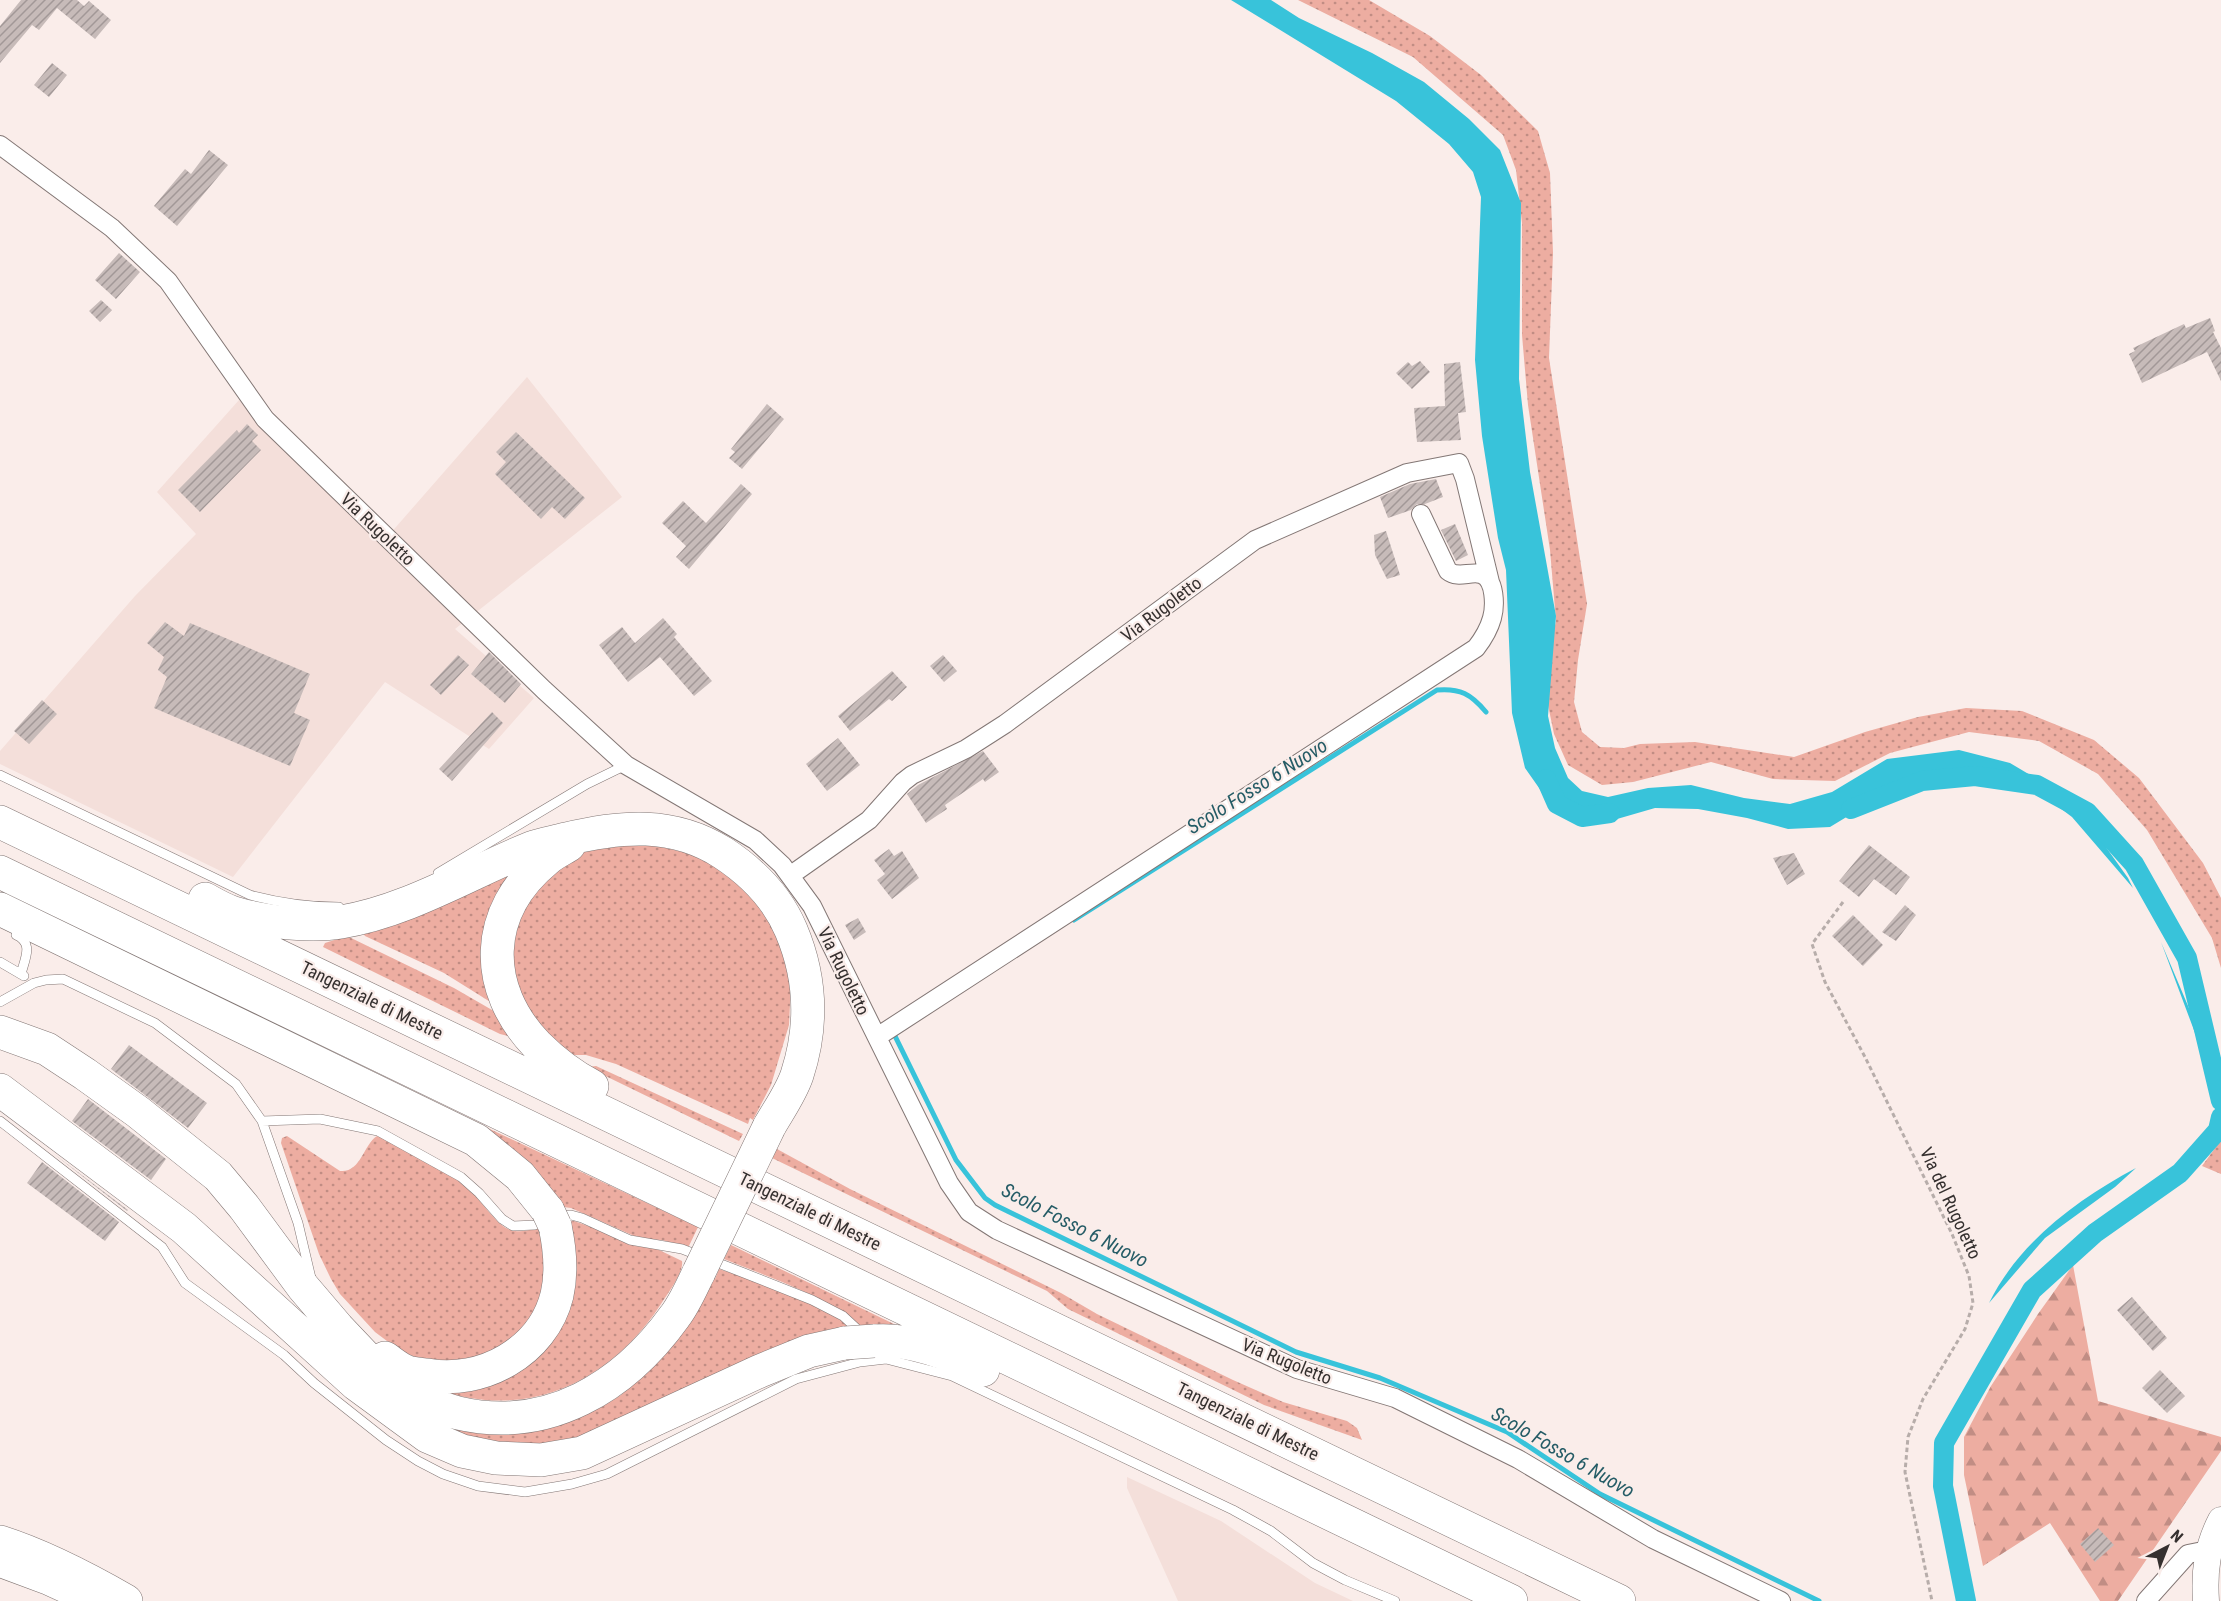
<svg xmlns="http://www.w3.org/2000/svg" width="2221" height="1601" viewBox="0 0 2221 1601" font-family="'Roboto Condensed',sans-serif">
	<defs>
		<pattern id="grass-dots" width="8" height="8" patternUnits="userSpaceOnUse" patternTransform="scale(1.5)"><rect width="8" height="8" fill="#edada1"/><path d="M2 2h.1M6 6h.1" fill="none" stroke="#c18d84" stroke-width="1.8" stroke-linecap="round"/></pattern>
		<pattern id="forest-firs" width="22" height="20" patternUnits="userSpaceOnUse" patternTransform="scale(1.5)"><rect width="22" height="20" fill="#edada1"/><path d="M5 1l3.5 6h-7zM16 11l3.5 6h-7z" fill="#c18d84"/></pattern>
		<pattern id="building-hatch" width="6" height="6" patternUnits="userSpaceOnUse" patternTransform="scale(1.5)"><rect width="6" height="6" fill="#c7bbb9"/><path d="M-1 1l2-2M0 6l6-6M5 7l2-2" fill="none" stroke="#a29897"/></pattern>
	</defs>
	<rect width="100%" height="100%" fill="#faedea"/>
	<!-- built -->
	<path fill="#f4dfda" d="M527 377 622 497 455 629 534 698 489 749 385 682 233 877 0 764V751L135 596 196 534 157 492 239 400 382 543Z
		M1127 1477 1221 1521 1315 1583 1353 1601H1178L1127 1488Z"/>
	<!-- grass -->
	<path fill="url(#grass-dots)" d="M1298 0H1369L1430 36 1481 75 1538 131 1550 173 1553 253 1549 358 1587 604 1578 660 1574 702 1582 732 1600 747 1624 748 1640 744 1695 742 1794 757 1865 732 1918 717 1966 708 2022 711 2094 740 2139 778 2203 863 2221 898V968L2212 938 2147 830 2098 774 2039 741 1969 732 1890 753 1835 781 1773 779 1711 762 1633 782 1602 785 1568 765 1554 734 1548 705 1545 673 1556 621 1550 550 1528 405 1522 335V223L1516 170 1503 135 1413 57Z
		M640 842 700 856 743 885 779 933 791 983 789 1025 771 1085 753 1120 750 1118 748 1124 616 1064 586 1055H572L551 1039 531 1016 513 974 511 939 531 890 557 865 590 849Z
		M508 869 513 882 511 1034 508 1036 500 1034 323 947 325 943 347 936 454 988 499 1014 492 1003 444 973 365 936 363 933Z
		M596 1066 743 1134 739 1141 587 1067Z
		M477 1123 698 1227 688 1248 662 1240 641 1239 571 1208 556 1206Z
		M287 1136 340 1171C361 1173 363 1145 377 1136 406 1147 446 1169 469 1189 481 1200 495 1223 508 1229 523 1235 535 1228 548 1223L551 1270 532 1319 501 1348 459 1362 415 1357 399 1350 375 1332 340 1294 331 1279 319 1254 281 1143 282 1138Z
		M2221 1140V1174L2202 1166Z
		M777 1149 850 1189 1061 1293 1097 1314 1233 1380 1283 1402 1347 1421 1357 1428 1362 1440 1264 1405 1068 1309 1047 1291 772 1158Z
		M574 1221 605 1232 635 1246 655 1248 682 1261C684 1272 668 1293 661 1304 611 1381 529 1421 439 1390L528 1352 564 1222Z
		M731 1245 898 1326 866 1330C826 1295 773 1279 724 1259Z
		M719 1269C764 1284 813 1298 851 1327L611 1428 550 1445H493L452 1432 448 1426 557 1425 600 1408 621 1395 663 1356 684 1327 712 1278 715 1279Z"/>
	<!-- forest -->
	<path fill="url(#forest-firs)" d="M2073 1265 2098 1401 2221 1437V1451L2118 1601H2100L2050 1523 1983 1566 1964 1475V1437L1991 1386 2038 1314Z"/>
	<!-- water -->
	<path fill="#38c3da" d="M1231 0H1271L1299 18 1372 53 1424 82 1469 119 1500 150 1521 203 1519 379 1530 472 1556 616 1548 716 1555 748 1568 778 1582 791 1608 797 1648 788 1691 785 1744 798 1790 804 1832 792 1887 759 1959 750 2010 763 2057 791 2088 822 2128 878 2133 888 2072 817 2036 790 2009 779 1971 773 1925 779 1891 790 1830 827 1788 829 1747 818 1698 809 1655 808 1617 819 1576 816 1544 795 1525 768 1512 713 1506 570 1498 538 1482 436 1475 360 1481 197 1473 172 1449 144 1396 101Z
		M2161 942 2194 1020 2198 1041Z
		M2136 1168 2115 1187 2045 1238 1989 1303C2019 1242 2078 1199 2136 1168Z"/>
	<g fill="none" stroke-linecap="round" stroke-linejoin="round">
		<!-- stream -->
		<path stroke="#38c3da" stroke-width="5" d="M1074 920 1437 690C1460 688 1471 694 1486 712
			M897 1032 894 1034 956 1160 985 1198 995 1205 1296 1352 1380 1378 1507 1432 1600 1494 1819 1601"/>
		<!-- canal -->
		<path stroke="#38c3da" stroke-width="20" d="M1546 779 1557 804 1582 817 1610 813
			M1851 809 1922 781 1975 776 2037 785 2087 812 2134 864 2187 958 2221 1101
			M1966 1601 1943 1486 1944 1443 2032 1290 2095 1233 2180 1173 2218 1130 2221 1117"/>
	</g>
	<!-- building -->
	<path fill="url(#building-hatch)" d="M21 0H77L84 6 89 1 111 20 95 39 57 8 39 30 32 25 0 63V26Z
		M52 63 67 75 49 97 34 85Z
		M209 150 228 165 177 226 154 206 185 169 191 174Z
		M119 253 140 272 116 299 95 280Z
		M101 300 112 310 100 322 89 311Z
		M2210 318 2215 331 2213 332 2221 348V381L2207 352 2142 383 2129 354 2135 351 2133 348 2184 324 2186 328Z
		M1420 361 1430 372 1412 389 1396 373 1408 362 1412 366Z
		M1460 362 1466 412 1458 413 1461 440 1417 442 1414 408 1445 406 1444 364Z
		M767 404 784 419 742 469 729 458 735 452 731 449Z
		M247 424 258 435 252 441 261 450 200 512 178 490 237 430 239 433Z
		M516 432 585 498 565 519 552 507 541 519 495 474 506 462 496 452Z
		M1436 479 1443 497 1425 504H1417L1411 510 1388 518 1380 497 1410 484Z
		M741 484 752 494 689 569 676 557 686 546 662 523 683 501 706 523Z
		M1455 524 1468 555 1456 561 1441 530Z
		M1386 531 1400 575 1387 579 1375 555 1374 535Z
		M663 618 677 634 674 637 712 681 694 696 660 657 628 682 599 645 622 627 635 643Z
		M165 622 184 636 190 623 310 674 294 713 310 720 290 766 154 708 167 677 158 670 164 657 147 643Z
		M489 652 521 684 505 703 471 674Z
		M458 655 469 665 441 695 430 685Z
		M943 655 957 671 944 682 930 666Z
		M892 671 907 687 892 701 889 699 850 731 838 716Z
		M42 700 57 714 29 744 14 731Z
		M492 712 503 723 452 781 439 769Z
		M838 738 860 765 827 791 806 764Z
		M983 751 999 772 985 782 983 779 945 805 947 809 926 823 907 794 918 785Z
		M1869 845 1910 877 1896 895 1874 879 1859 897 1839 881Z
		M889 849 894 856 902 851 919 878 892 899 877 880 885 874 874 860Z
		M1794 853 1805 874 1787 885 1773 858Z
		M1905 905 1916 915 1896 941 1882 932Z
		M1853 915 1883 945 1863 966 1832 936Z
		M858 918 866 932 854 940 845 925Z
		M129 1045 207 1103 188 1128 111 1069Z
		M88 1099 166 1159 151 1180 72 1121Z
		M50 1151 128 1210 127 1211Z
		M42 1162 119 1222 105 1241 27 1183Z
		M2132 1297 2167 1338 2153 1351 2117 1310Z
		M2160 1370 2185 1396 2167 1413 2142 1388Z
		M2098 1528 2114 1545 2095 1562 2080 1544Z"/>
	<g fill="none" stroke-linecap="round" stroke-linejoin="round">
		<!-- lane casing -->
		<g stroke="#837775" stroke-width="10">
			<path id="lane" d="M0 775 250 895C280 903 308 907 339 907
				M438 873 587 784 626 765
				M16 935C34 943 25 958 21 974
				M0 962 24 976
				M0 1002 34 983 46 980 63 979 155 1023 236 1084 262 1121 298 1223 311 1278
				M0 1121 162 1247 185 1283 284 1355 314 1383 386 1440 418 1461 443 1474 478 1486 525 1492 572 1484 607 1474 796 1379 860 1362 886 1359 952 1376 1233 1510 1271 1531 1313 1563 1345 1580 1395 1601
				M262 1121 320 1119 378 1131 461 1177 479 1193 502 1219 513 1226 535 1225 553 1216 571 1215 582 1218 630 1240 682 1249 744 1273 812 1300 843 1316 856 1328 857 1336"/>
		</g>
		<!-- street casing -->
		<g stroke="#837775" stroke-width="20">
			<path id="street" d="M0 145 112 228 168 281 265 419 544 690 626 765 755 840 782 865 812 906 949 1183 969 1212 997 1230 1297 1369 1395 1398 1518 1459 1653 1539 1781 1601
				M791 875 869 820 903 782 912 775 966 749 1005 724 1255 540 1407 473 1459 463 1465 479 1490 582
				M877 1037 1476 648C1483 639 1489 629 1492 618 1495 607 1496 579 1481 574 1470 571 1458 579 1448 571L1421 514
				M2146 1601 2188 1554 2208 1550"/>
		</g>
		<!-- secondary casing -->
		<g stroke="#837775" stroke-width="27">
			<path id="secondary" d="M0 1564 46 1581 90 1601
				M2206 1601C2204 1571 2207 1547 2221 1520"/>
		</g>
		<!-- highway casing -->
		<g stroke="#837775" stroke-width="34">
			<path id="highway" d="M0 822 1619 1601
				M569 845C561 850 552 854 546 860 483 912 482 988 537 1045 554 1062 571 1075 592 1086
				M0 872 1511 1601
				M205 899C214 904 224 910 234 913 263 922 311 927 341 922 408 911 469 873 531 848 542 844 555 842 566 839 621 826 673 821 723 853 752 872 777 897 791 930 811 977 813 1026 797 1075 791 1093 778 1111 769 1127
				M0 909 476 1140 520 1176 548 1211
				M0 1032 47 1049 85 1074 138 1112 218 1176 244 1207 303 1287 338 1328 375 1367 410 1392
				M0 1090 184 1228 356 1384 427 1436 462 1451 496 1458 541 1460 582 1453 760 1371 809 1351 845 1343
				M874 1341C911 1338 950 1354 983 1370
				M385 1358C391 1362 398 1368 405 1371 411 1374 420 1374 427 1375 482 1385 543 1352 557 1295 562 1273 560 1249 555 1226
				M391 1382C413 1394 434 1407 458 1413 548 1434 624 1387 675 1316 685 1303 692 1286 699 1272
				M0 1542C44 1556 86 1578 126 1601"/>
		</g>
		<!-- path -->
		<path stroke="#b7adaa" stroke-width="3" stroke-dasharray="4.5 3" stroke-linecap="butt" d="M1843 902 1812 944 1825 982 1865 1057 1952 1234 1969 1276 1973 1303 1965 1329 1923 1399 1908 1437 1905 1472 1932 1601"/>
		<!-- lane -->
		<use href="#lane" stroke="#fff" stroke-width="9"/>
		<!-- street -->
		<use href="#street" stroke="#fff" stroke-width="18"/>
		<!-- secondary -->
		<use href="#secondary" stroke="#fff" stroke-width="26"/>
		<!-- highway -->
		<use href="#highway" stroke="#fff" stroke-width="33"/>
		<!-- highway-bridge casing -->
		<g stroke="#837775" stroke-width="34" stroke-linecap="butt">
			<path id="highway-bridge" d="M548 1211 555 1226
				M699 1272 769 1127
				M845 1343 874 1341"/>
		</g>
		<!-- highway-bridge -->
		<use href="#highway-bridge" stroke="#fff" stroke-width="33"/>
	</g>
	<g text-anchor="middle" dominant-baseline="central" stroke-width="4.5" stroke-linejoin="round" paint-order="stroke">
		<!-- street labels -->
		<g font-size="18" fill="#35302f" stroke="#faedea">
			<text transform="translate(378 529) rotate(44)">Via Rugoletto</text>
			<text transform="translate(1161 609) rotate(-37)">Via Rugoletto</text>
			<text transform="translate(844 971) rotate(64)">Via Rugoletto</text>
			<text transform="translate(372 1000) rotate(26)">Tangenziale di Mestre</text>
			<text transform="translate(1951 1203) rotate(65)">Via del Rugoletto</text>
			<text transform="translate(810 1211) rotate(26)">Tangenziale di Mestre</text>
			<text transform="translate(1287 1361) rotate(22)">Via Rugoletto</text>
			<text transform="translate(1248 1421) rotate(26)">Tangenziale di Mestre</text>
		</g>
		<!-- water labels -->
		<g font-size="20" font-style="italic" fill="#255c66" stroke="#faedea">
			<text transform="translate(1257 786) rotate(-32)">Scolo Fosso 6 Nuovo</text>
			<text transform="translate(1075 1225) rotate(27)">Scolo Fosso 6 Nuovo</text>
			<text transform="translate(1563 1452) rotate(30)">Scolo Fosso 6 Nuovo</text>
		</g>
	</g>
	<!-- north arrow -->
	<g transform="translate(2167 1547) rotate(42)" stroke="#faedea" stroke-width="4.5" paint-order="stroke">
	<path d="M0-4.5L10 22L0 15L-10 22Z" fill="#35302f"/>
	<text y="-9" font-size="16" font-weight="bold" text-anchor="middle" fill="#35302f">N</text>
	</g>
</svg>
